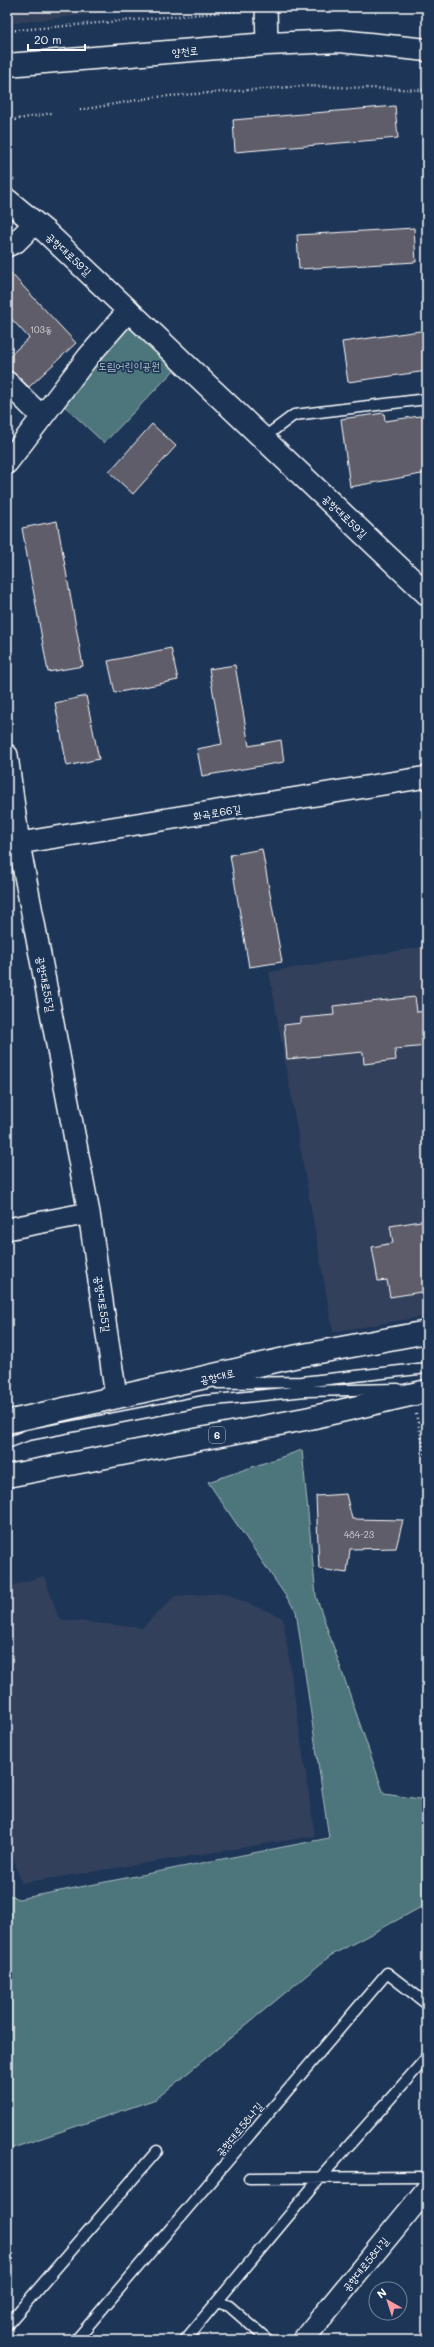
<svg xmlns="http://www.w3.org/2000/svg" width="434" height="2347" viewBox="0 0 434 2347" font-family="Mali,'Poor Story',sans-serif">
	<rect width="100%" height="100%" fill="#1d3557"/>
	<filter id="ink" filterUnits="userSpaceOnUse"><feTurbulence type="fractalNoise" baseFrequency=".025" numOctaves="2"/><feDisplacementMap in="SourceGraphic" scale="8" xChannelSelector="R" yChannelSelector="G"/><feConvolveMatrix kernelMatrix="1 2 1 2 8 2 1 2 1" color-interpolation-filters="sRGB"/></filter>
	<g filter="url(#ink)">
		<!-- built -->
		<path fill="#30415c" d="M7 7H151L7 24Z
			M427 946V1316L333 1332 269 972Z
			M44 1576 59 1619 142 1628 175 1596 224 1593 283 1618 315 1836 21 1883 7 1835V1587Z"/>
		<!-- green -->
		<path fill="#4e767b" stroke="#a6babd" d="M127 315 180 364 104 443 58 400Z
			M302 1450 316 1596 384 1794 427 1800V1904L330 1956 156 2099 7 2150V1894L19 1899 329 1838 296 1611 208 1482Z"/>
		<!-- building -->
		<path fill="#5e5d69" stroke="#fff" d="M395 106 398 138 235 152 233 120Z
			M414 228 416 262 299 269 297 235Z
			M7 269 76 343 29 387 15 374 7 370V358L29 338 7 314Z
			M427 330V371L348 382 342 342Z
			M384 413 385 421 427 415V473L350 487 341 419Z
			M152 424 176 446 133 494 109 472Z
			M57 521 83 666 48 672 22 528Z
			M171 648 178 680 115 693 108 661Z
			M235 665 249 746 281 740 284 762 202 776 197 749 222 744 209 669Z
			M86 696 99 759 67 766 55 703Z
			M262 849 282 962 249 967 230 855Z
			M415 997 417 1012 427 1011V1046L395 1049 396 1060 364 1064 363 1052 287 1059 284 1025 301 1023V1018L334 1015 333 1006Z
			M427 1220V1291L390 1297 387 1280 378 1281 372 1247 393 1243 390 1226Z
			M346 1494 352 1519 403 1520 396 1548 350 1549 347 1573 319 1569 316 1496Z"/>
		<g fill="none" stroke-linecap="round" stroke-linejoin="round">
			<!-- service casing -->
			<g stroke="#fff" stroke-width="13">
				<path id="service" d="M263 438 294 415 427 399
					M218 1383 302 1382 427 1368
					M7 1443 28 1435 204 1401 306 1391 398 1389
					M249 2178 427 2177
					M217 2302 229 2306 268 2340
					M7 2325 157 2151
					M76 2340 387 1973 427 2004
					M185 2340 321 2177 427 2057"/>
			</g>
			<!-- minor casing -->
			<g stroke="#fff" stroke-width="24">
				<path id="minor" d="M266 7 267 44
					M7 246 16 242 34 224
					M7 382 42 417
					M7 463 88 357 129 310
					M7 755 19 844 89 1213 116 1396
					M7 845 427 777
					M7 1229 89 1213
					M303 2340 427 2189"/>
			</g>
			<!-- secondary casing -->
			<g stroke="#fff" stroke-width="25">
				<path id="secondary" d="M7 65 267 44 340 41 427 50
					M7 200 46 232 427 594"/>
			</g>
			<!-- primary casing -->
			<g stroke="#fff" stroke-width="25">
				<path id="primary" d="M7 1422 298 1356 427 1332
					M7 1476 310 1418 427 1391"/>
			</g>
			<!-- path -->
			<path stroke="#fff" stroke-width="2.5" stroke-dasharray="1 3" stroke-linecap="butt" d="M286 9 311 7
				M7 31 248 10
				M80 110 155 97 305 86 427 90
				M7 121 52 113
				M7 174 14 180
				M416 1414 427 1461"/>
			<!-- service -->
			<use href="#service" stroke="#1d3557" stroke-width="10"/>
			<!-- minor -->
			<use href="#minor" stroke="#1d3557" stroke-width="21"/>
			<!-- secondary -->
			<use href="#secondary" stroke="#1d3557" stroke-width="22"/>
			<!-- primary -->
			<use href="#primary" stroke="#1d3557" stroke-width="22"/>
		</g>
	</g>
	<g text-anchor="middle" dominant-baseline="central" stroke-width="3.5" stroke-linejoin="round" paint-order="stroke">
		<!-- number labels -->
		<g font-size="9" fill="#d7d6da">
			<text x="41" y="329">103동</text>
			<text x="359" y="1534">484-23</text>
		</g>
		<!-- shield labels -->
		<rect fill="#1d3557" stroke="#bbc2cd" stroke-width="1" x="209" y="1427" width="16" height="16" rx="3"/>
		<g font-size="10" font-weight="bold" fill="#fff">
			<text x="217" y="1435">6</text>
		</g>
		<!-- street labels -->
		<g font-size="11" fill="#fff" stroke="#1d3557">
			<text transform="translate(185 51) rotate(-5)">양천로</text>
			<text transform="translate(69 254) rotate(43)">공항대로59길</text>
			<text transform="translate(345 516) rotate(44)">공항대로59길</text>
			<text transform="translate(217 812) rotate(-9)">화곡로66길</text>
			<text transform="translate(46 984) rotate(79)">공항대로55길</text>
			<text transform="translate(103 1304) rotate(82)">공항대로55길</text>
			<text transform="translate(217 1376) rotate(-13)">공항대로</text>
			<text transform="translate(239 2129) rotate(-50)">공항대로58나길</text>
			<text transform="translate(365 2264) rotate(-51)">공항대로58다길</text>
		</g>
		<!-- park labels -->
		<g font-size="11" fill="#afc1c4" stroke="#1d3557">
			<text x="129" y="365">도림어린이공원</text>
		</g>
	</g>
	<!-- margin -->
	<rect width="434" height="2347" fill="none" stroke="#1d3557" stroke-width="24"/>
	<rect x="12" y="12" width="410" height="2323" fill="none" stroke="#fff" stroke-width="1.5" filter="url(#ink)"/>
	<!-- north arrow -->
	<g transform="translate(388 2301) rotate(321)"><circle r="19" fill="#1d3557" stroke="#77869a"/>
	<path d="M0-3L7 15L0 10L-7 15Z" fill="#ff9aa2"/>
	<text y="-6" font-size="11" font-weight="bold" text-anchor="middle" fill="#ffffff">N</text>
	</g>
	<!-- scale -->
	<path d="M28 44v6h57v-6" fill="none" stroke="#ffffff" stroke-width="2"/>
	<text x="34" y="44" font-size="12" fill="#ffffff" stroke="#1d3557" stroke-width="3" paint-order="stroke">20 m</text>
</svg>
